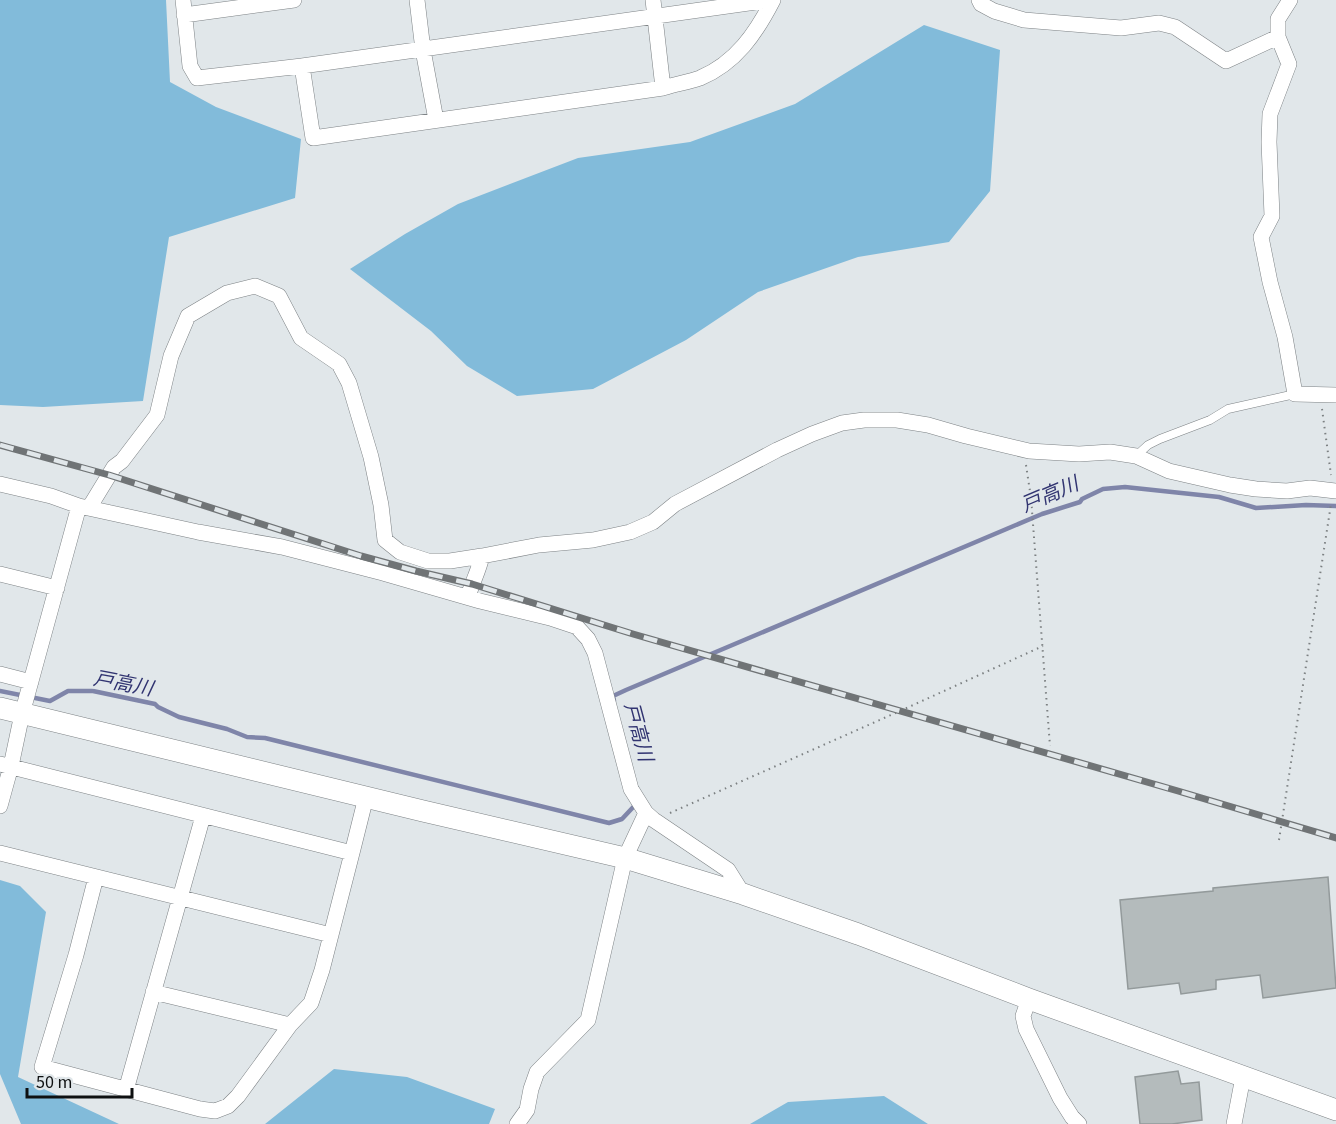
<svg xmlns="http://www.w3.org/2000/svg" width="1336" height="1124" viewBox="0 0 1336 1124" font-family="'Source Sans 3','Noto Sans JP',sans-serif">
	<rect width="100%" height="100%" fill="#e1e7ea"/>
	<!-- forest -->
	<path fill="#82bbda" d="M0 0H166L170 82 216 107 301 139 295 198 169 237 143 401 43 407 0 405Z
		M924 25 1000 50 990 191 949 242 858 257 758 292 686 340 593 389 517 396 467 366 431 331 350 269 405 234 458 204 578 158 690 142 795 104Z
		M0 880 20 886 46 912 18 1077 119 1124H21L0 1074Z
		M334 1069 407 1077 495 1109 489 1124H265Z
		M884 1096 928 1124H750L788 1102Z"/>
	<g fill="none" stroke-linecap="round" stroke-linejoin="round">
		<!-- stream -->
		<path stroke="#7f85a9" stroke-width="4.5" d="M0 691 50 701 68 691H93L155 704 158 707 179 717 227 729 247 737 265 738 609 823 622 819 637 803
			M614 701 613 696 626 690 1042 514 1080 502 1082 499 1103 489 1125 487 1219 497 1256 508 1306 505 1336 506"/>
	</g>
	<!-- building -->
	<path fill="#b4bbbc" stroke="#939a9b" stroke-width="1.5" d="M1328 877 1336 988 1263 998 1260 975 1216 980V989L1181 994 1179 983 1128 989 1120 900 1213 891V888Z
		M1178 1071 1181 1084 1199 1082 1202 1120 1172 1124H1140L1135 1077Z"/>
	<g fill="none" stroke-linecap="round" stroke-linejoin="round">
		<!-- lane casing -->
		<g stroke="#7d8285" stroke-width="9">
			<path id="lane" d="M1136 456 1148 445 1160 439 1210 420 1228 409 1295 394"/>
		</g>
		<!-- street casing -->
		<g stroke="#7d8285" stroke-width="16">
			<path id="street" d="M183 0 190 66 197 78 302 66 771 0
				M417 0 423 50 436 120
				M653 0 663 88
				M979 0 981 4 994 11 1024 20 1121 28 1159 23 1175 27 1226 61 1278 37
				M1290 0 1278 19V37L1289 64 1270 114 1269 142 1272 216 1261 237 1270 282 1285 337 1295 394 1336 395
				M184 15 294 0
				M302 66 313 138 663 88C675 84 689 82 700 78 736 63 756 33 773 0
				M0 484 51 496 79 506 198 532 282 547 383 573 480 601 550 618 577 627 588 639 595 653 631 789 646 813 654 820 728 870 743 894
				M89 508 114 467 122 461 157 415 171 356 188 316 227 293 255 286 279 296 301 338 339 364 349 383 371 457 381 505 385 540 400 552 428 561H450L482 556
				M0 574 57 588
				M468 597C472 583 479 570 482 556L539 545 593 540 630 532 653 522 675 504 777 450 812 434 842 423 864 420H897L928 425 966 436 1029 451 1079 454 1110 452 1136 456 1169 471 1230 485 1256 489 1287 491 1310 488 1336 491
				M0 674 31 682
				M0 764 352 853 366 797
				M0 806 11 766 22 714 79 506
				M0 853 331 935
				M96 877 76 955 42 1067 200 1109 215 1111 228 1106 238 1096 290 1025 311 1003 322 970 352 853
				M153 992 290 1025
				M1029 999 1023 1016 1026 1029 1060 1098 1072 1117 1079 1124
				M126 1090 203 816
				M517 1124 527 1110 531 1089 537 1072 588 1020 625 858 646 813
				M1234 1124 1243 1077"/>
		</g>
		<!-- secondary casing -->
		<g stroke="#7d8285" stroke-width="22">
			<path id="secondary" d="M0 708 423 811 625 858 743 894 858 934 1029 999 1336 1110"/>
		</g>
		<!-- path -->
		<path stroke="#7c8082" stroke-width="2" stroke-dasharray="1.5 4.5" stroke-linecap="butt" d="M1322 409 1331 475
			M1026 465 1031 498 1050 746
			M670 813 900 711 1043 646
			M1279 840 1331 504"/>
		<!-- lane -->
		<use href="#lane" stroke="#fff" stroke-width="8"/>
		<!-- street -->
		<use href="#street" stroke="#fff" stroke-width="15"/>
		<!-- secondary -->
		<use href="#secondary" stroke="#fff" stroke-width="21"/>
		<!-- rail casing -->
		<g stroke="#707476" stroke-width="7">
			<path id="rail" d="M0 445 109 475 361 556 416 571 472 584 633 634 1178 791 1336 838"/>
		</g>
		<!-- rail -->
		<use href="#rail" stroke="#e1e7ea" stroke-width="4.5" stroke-dasharray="14" stroke-linecap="butt"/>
	</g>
	<g text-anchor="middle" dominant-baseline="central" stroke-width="4.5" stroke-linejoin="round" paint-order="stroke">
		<!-- water labels -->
		<g font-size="20" font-style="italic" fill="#313471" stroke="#e1e7ea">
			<text transform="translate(1050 495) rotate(-23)">戸高川</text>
			<text transform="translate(123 684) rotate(11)">戸高川</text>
			<text transform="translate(638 732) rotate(75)">戸高川</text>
		</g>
	</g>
	<!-- scale -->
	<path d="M27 1088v9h105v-9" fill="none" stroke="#0e1011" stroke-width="3"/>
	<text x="36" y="1088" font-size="18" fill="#0e1011" stroke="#e1e7ea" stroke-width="4.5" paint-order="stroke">50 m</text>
</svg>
